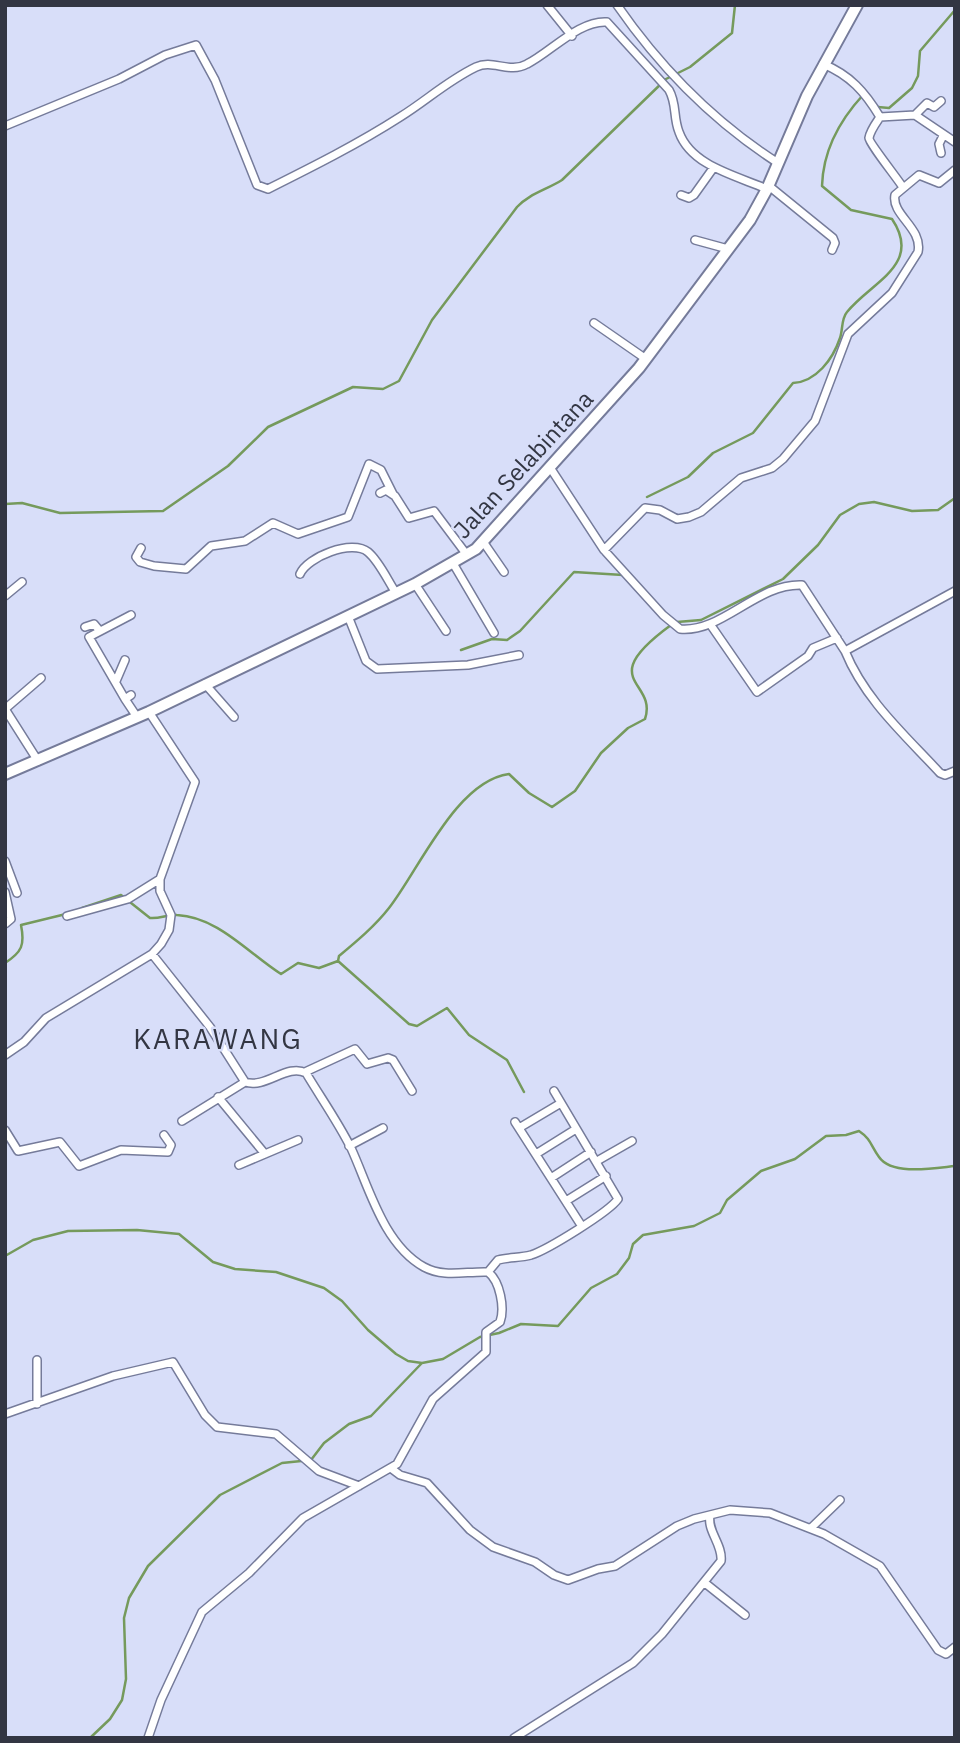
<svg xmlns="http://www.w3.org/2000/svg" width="960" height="1743" viewBox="0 0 960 1743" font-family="'IBM Plex Sans',sans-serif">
	<rect width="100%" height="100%" fill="#d8def9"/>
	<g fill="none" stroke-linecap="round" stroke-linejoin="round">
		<!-- stream -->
		<path stroke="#759a5c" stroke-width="2.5" d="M878 107 889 108 912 88 918 76 920 51 955 10
			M647 497 688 477 713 453 753 433 793 383C816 382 833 359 840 338 843 330 841 319 847 312 871 282 923 265 892 219L851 210 822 186C823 152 839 121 863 95
			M5 504 22 503 60 513 163 511 228 466 268 427 353 387 383 389 399 381 432 320 517 207C529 194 546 190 562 180L666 79 690 67 732 33 735 5
			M677 622 701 620 783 579 818 545 840 515 859 504 874 502 912 511 938 510 955 498
			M461 650 492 639 507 640 520 631 574 572 623 575
			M82 908 121 895 150 918C160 919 168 914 177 915 218 917 248 953 281 974L298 963 319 968 338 961
			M338 961 339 956C357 941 375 926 389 908 419 870 456 781 509 774L529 793 552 807 575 791 601 753 628 728 645 719C658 680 593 682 671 625
			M338 961 409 1024 417 1026 447 1008 469 1035 507 1060 524 1092
			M5 963C22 952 25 945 21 925L66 914
			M5 1256 33 1240 68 1231 137 1230 179 1234 213 1262 235 1269 276 1272 324 1288 342 1301 368 1330 396 1354 408 1361 422 1363 443 1359 480 1337 499 1333 521 1324 558 1326 591 1288 617 1274 629 1258 633 1244 643 1235 694 1226 720 1213 727 1200 761 1171 795 1159 826 1136 846 1135 859 1131C871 1139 871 1146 879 1157 892 1176 935 1168 955 1166
			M90 1738 110 1719 122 1700 126 1679 124 1618 129 1598 148 1566 220 1495 282 1463 311 1460 324 1443 349 1424 371 1416 421 1364"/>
		<!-- street casing -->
		<g stroke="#757b9a" stroke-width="10">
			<path id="street" d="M547 5 572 36
				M617 5C660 67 714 122 778 163
				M823 64C850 75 865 92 880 117 876 123 870 131 869 138 869 143 897 178 902 186
				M915 115 927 103 934 107 941 101
				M880 117 915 115 955 142
				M5 126 119 79 165 55 196 45 215 80 257 185 268 189C312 167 358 144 400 117 426 101 447 81 476 67 493 59 509 74 527 64 551 52 579 20 607 22L669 90C677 104 673 117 679 132 691 166 737 176 767 189
				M941 153 939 144 943 136
				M769 186 833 238 835 243 832 250
				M681 195 689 198 694 195 714 167
				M695 240 728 249
				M594 323 646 359
				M551 469 604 550 645 508 660 510 677 519 689 517 701 512 741 478 772 468 783 459 815 421 848 334 892 293 918 252C923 228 891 215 895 195L919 175 939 183 955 170
				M380 493 386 490 395 496 409 518 434 511 467 555
				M484 543 504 572
				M141 548 136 557 140 562 154 566 186 569 211 546 245 541 273 523 298 534 348 517 369 464 381 470 393 494
				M604 550 663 615 680 629C722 633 757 583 802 585L845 651 955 591
				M454 565 494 633
				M300 574C307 557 352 539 368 552 379 561 388 581 396 593
				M415 584 446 631
				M5 596 22 582
				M348 616 366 661 377 669 468 665 519 655
				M710 624 757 692 808 656 813 648 837 638
				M85 627 94 624 99 630
				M845 651C865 700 905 735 940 773L945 775 955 771
				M116 681 125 660
				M205 684 234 717
				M131 695 125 699 137 717
				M125 699 89 637 131 615
				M38 761 5 709 41 678
				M5 861 17 893
				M5 892 11 919 5 924
				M67 916 128 899 160 879
				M5 1055 24 1042 46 1018 152 954 161 944 169 930 171 915 160 891V879L195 782 149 712
				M305 1072 355 1049 367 1064 388 1058 393 1060 412 1091
				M218 1097 265 1154
				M182 1121 245 1082
				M515 1122 581 1225
				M519 1128 561 1103
				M5 1130 18 1151 60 1142 79 1166 121 1150 168 1152 171 1145 164 1135
				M349 1146 383 1128
				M536 1154 576 1129
				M597 1161 632 1141
				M239 1165 298 1140
				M551 1178 591 1152
				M566 1201 606 1176
				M488 1272 498 1260C509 1257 520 1258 531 1255 547 1250 609 1212 618 1199L554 1091
				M37 1360V1404
				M5 1414 113 1376 173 1362 205 1415 217 1427 276 1434 319 1471 359 1486
				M392 1469 400 1475 427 1483 470 1530 493 1547 535 1562 554 1575 568 1580 598 1569 615 1566 677 1526 694 1519 730 1510 770 1513 824 1534 880 1566 938 1650 946 1654 955 1647
				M811 1528 840 1500
				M705 1583 745 1615
				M148 1738 161 1700 202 1612 249 1573 303 1518 397 1464 433 1399 486 1352V1332L500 1322C505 1308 500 1281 488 1272 466 1271 444 1278 424 1267 383 1244 369 1187 351 1148 338 1122 321 1098 306 1073 287 1063 266 1089 245 1082L210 1027 152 954
				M514 1738 633 1663 662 1634 721 1561C723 1545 707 1531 710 1516"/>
		</g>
		<!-- secondary casing -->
		<g stroke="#757b9a" stroke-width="14">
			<path id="secondary" d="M5 774 149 712 415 584 476 549 639 368 750 220 767 189 807 96 857 5"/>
		</g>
		<!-- street -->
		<use href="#street" stroke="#fff" stroke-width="7"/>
		<!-- secondary -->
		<use href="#secondary" stroke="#fff" stroke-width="10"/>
	</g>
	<g text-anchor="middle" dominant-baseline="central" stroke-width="5" stroke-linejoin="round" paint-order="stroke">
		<!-- street labels -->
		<g font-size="24" fill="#333643" stroke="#d8def9">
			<text transform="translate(523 464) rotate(-47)">Jalan Selabintana</text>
		</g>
		<!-- quarter labels -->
		<g font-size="28" letter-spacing="2" fill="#333643" stroke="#d8def9">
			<text x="218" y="1038">KARAWANG</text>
		</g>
	</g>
	<!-- border -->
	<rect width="960" height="1743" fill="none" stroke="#333643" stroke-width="14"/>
</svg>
